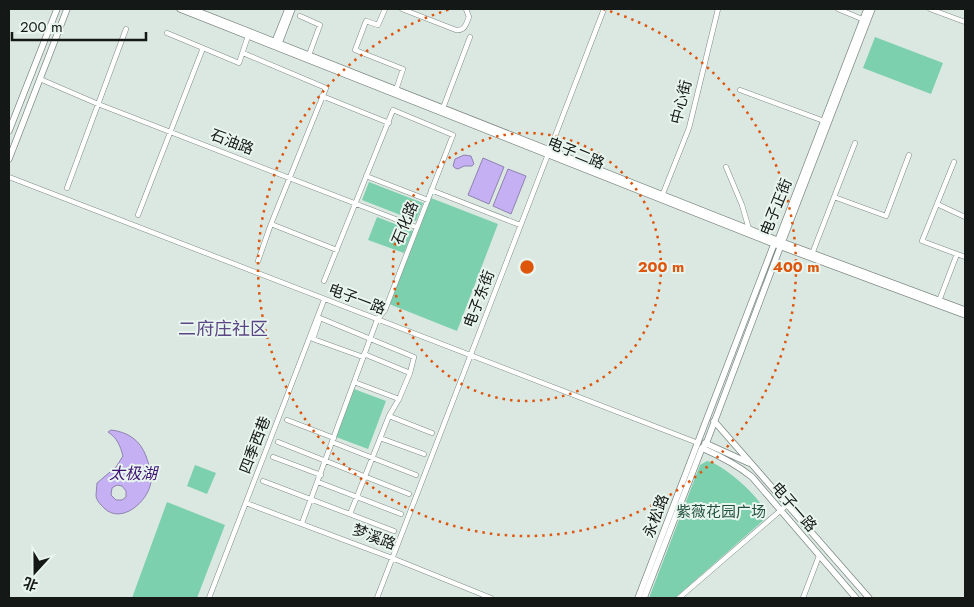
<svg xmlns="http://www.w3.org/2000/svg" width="974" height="607" viewBox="0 0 974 607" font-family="Jost,'Noto Sans SC',sans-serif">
	<rect width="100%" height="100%" fill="#dbe8e2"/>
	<!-- green -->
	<path fill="#7cd0ae" d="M875 37 943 63 931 94 863 68Z
		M369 182 423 203 416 221 362 200Z
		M431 198 498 224 457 331 389 304Z
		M377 217 413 231 404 253 368 240Z
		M354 389 386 401 368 449 336 437Z
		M707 461C722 463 769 503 766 518L675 598H649L700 465Z
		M195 465 216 473 207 494 187 486Z
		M167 502 225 525 197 598H132Z"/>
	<!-- water -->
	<path fill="#c4b0f2" stroke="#8f82b0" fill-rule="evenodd" d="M464 155 471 156 474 164 472 166H464L458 169 455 168 453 166 455 159Z
		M483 158 504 167 489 204 468 195Z
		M508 169 526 176 511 214 493 206Z
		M111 430C128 432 140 440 146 456 149 465 152 472 151 482 148 502 121 525 104 508 100 504 96 500 96 495 96 491 97 487 97 483L116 467 123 456C120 445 117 438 108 432ZM117 485 122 486 126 491V497L122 500H116L111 495 112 488Z"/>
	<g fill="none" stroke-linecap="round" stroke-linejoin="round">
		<!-- minor casing -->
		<g stroke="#808b86" stroke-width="5.5">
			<path id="minor" d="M385 9 378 25 366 21 355 50 403 69 396 90
				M402 9 456 30C465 31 466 24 469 17L466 9
				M838 9 862 19
				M930 9 965 22
				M300 16 320 25 309 55
				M167 33 203 48
				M243 53 326 88 271 224 258 261
				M40 79 98 104 416 227
				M740 90 824 121
				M322 96 389 123
				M443 108 470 37
				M954 162 922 241 965 257
				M726 167 742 205 749 229
				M366 176 428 200
				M9 177 698 443
				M67 188 126 29
				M431 190 520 225
				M662 196 689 128 718 9
				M834 197 886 216 909 155
				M937 204 965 217
				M138 215 203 48 239 63 248 36
				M271 224 337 250
				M812 254 855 143
				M939 301 957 254
				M364 354 410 373
				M354 382 399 399 410 373 414 357 320 318 313 339 363 357
				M389 416 432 433
				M287 420 334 438
				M380 438 424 454
				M278 442 409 494
				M332 442 416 475
				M273 457 321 475
				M263 481 394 531
				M318 482 401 514
				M246 503 392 558 491 598
				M350 514 389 416 399 399
				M302 523 377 320 385 310 453 135 393 110 324 281
				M209 598 324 300
				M377 598 604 9
				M679 598 788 504
				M803 598 819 556"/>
		</g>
		<!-- major casing -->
		<g stroke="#808b86" stroke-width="7">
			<path id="major" d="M180 9 774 244 965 315
				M192 9 782 242 965 310
				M274 44 288 9
				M278 46 292 9
				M9 131 57 9
				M9 159 67 9
				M714 421 869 598
				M705 443 749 463
				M702 448C720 456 736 464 752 477L856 598
				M638 598 774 244 778 240 867 9
				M644 598 702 448 706 444 778 253 872 9"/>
		</g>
		<!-- minor -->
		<use href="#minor" stroke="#fff" stroke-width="4.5"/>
		<!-- major -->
		<use href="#major" stroke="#fff" stroke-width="5.5"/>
	</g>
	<!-- distance rings -->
	<g fill="none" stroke="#dd560c" stroke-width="2.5" stroke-dasharray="2.5 5">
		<circle cx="527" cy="267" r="134"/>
		<path d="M603 9A269 269 0 1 1 451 9"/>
	</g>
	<g text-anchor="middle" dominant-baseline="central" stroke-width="4" stroke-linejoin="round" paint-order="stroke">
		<!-- street labels -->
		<g font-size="15" fill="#141816" stroke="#e9f5ef">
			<text transform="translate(681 102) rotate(-76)">中心街</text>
			<text transform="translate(232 142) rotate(21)">石油路</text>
			<text transform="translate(576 153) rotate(22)">电子二路</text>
			<text transform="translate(776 207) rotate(-68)">电子正街</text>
			<text transform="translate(405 223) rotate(-68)">石化路</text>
			<text transform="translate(357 299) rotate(21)">电子一路</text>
			<text transform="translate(479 299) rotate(-69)">电子东街</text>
			<text transform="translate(255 445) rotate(-69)">四季西巷</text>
			<text transform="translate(794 507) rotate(49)">电子一路</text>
			<text transform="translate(656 516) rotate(-69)">永松路</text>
			<text transform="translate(374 537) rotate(21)">梦溪路</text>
		</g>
		<!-- park labels -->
		<g font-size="15" fill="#23513f" stroke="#e9f5ef">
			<text x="721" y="512">紫薇花园广场</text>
		</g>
		<!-- water labels -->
		<g font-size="16" font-style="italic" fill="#3e1372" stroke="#e9f5ef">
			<text x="133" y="473">太极湖</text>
		</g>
		<!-- quarter labels -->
		<g font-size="18" fill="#5c4785" stroke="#e9f5ef">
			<text x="223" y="329">二府庄社区</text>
		</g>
	</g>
	<circle cx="527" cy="267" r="8" fill="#dd560c" stroke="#e9f5ef" stroke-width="2.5"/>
	<g font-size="15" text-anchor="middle" font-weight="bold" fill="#dd560c" stroke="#e9f5ef" stroke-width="4" stroke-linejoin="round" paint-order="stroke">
		<text x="661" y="272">200 m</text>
		<text x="796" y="272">400 m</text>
	</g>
	<!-- border -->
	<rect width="974" height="607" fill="none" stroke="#141816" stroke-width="20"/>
	<!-- north arrow -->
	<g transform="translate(35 572) rotate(201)" stroke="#e9f5ef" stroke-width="4" paint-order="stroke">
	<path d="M0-4L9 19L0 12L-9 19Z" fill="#141816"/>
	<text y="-8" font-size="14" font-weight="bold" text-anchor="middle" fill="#141816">北</text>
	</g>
	<!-- scale -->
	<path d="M12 32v8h134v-8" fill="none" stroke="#141816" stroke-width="2.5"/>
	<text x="20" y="32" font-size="15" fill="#141816" stroke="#e9f5ef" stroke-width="4" paint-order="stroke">200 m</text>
</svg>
